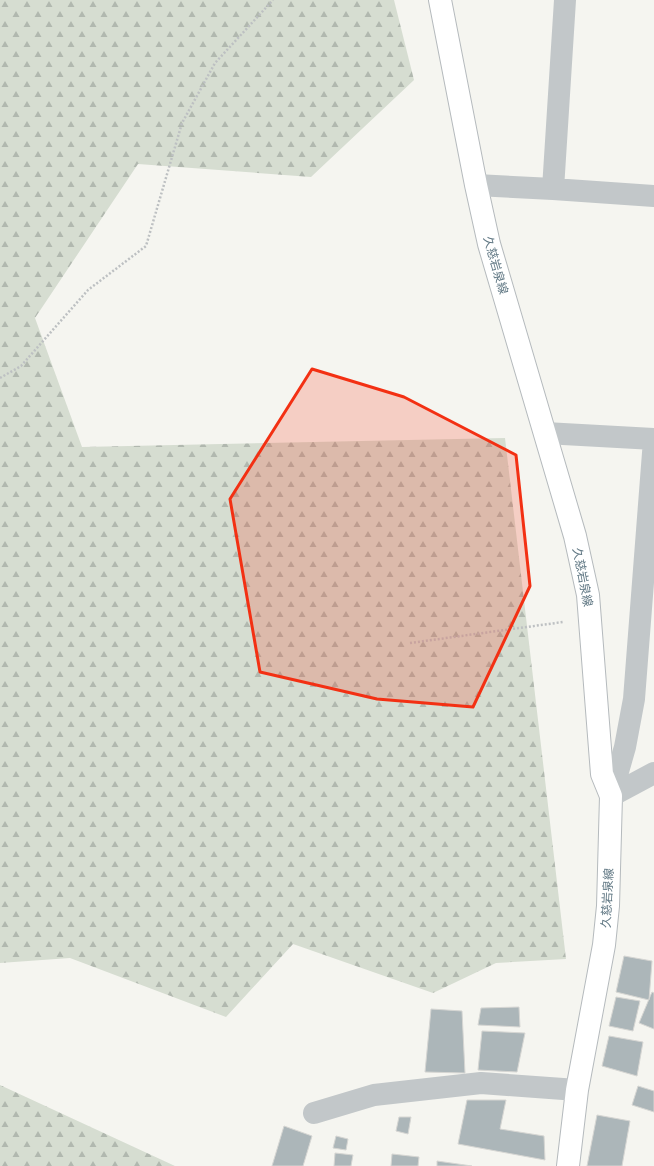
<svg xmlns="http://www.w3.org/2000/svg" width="654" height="1166" viewBox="0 0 654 1166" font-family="Ubuntu,'Noto Sans JP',sans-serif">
	<defs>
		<pattern id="forest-firs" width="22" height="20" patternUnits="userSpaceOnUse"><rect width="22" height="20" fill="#d6ddd1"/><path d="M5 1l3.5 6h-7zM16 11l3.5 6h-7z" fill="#b1b8af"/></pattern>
	</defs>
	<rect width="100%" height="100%" fill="#f5f5f0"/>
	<!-- forest -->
	<path fill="url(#forest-firs)" d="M0 0H394L414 80 311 177 138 164 35 318 82 447 505 438 566 959 496 963 433 993 293 944 226 1017 70 958 0 963Z
		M0 1085 175 1166H0Z"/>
	<!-- building -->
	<path fill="#acb6b9" stroke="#d6d6d3" d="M624 956 652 961 649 1000 616 992Z
		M652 992 654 993V1029L639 1023Z
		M616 997 640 1001 633 1031 609 1026Z
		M519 1007 520 1027 478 1025 481 1008Z
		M431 1009 462 1011 465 1073 425 1072Z
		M482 1031 525 1033 517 1072 478 1070Z
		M609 1036 643 1042 637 1076 602 1066Z
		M638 1086 654 1091V1112L632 1105Z
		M467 1100H506L500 1129 544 1136 545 1160 458 1144Z
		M597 1115 630 1121 622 1166H587Z
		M399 1117H411L408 1134 396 1131Z
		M284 1126 312 1136 303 1166H272Z
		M336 1136 348 1139 346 1150 333 1148Z
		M335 1153 353 1155 351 1166H334Z
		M392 1154 419 1157 418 1166H391Z
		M437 1161 472 1166H437Z"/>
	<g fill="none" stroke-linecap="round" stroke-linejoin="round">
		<!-- major casing -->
		<g stroke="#b5babd" stroke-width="24">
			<path id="major" d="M440 0 476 185 489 244 575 536 588 595 602 774 611 796 608 906 604 945 577 1090 568 1166"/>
		</g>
		<!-- path -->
		<path stroke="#bdc0c2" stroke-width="2.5" stroke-dasharray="2 2" stroke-linecap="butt" d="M0 378 21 366 88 290 146 246 182 123 215 63 273 0
			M410 643 563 622"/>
		<!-- minor -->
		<path stroke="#c2c7c9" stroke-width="22" d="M476 185 553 189 654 196
			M553 189 565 0
			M545 433 654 439
			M611 796 625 747 634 699 654 440
			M611 796 654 773
			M314 1113 374 1095 481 1083 577 1090"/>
		<!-- major -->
		<use href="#major" stroke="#fff" stroke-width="22"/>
	</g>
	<!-- marked area -->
	<path fill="#f33013" fill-opacity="0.2" stroke="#f33013" stroke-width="3" stroke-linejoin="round" d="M312 369 404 397 516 455 530 586 473 707 377 699 260 672 230 499Z"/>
	<g text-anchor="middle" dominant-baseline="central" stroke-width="4" stroke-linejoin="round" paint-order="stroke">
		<!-- street labels -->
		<g font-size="12" fill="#617884" stroke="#fff">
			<text transform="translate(496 265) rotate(74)">久慈岩泉線</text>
			<text transform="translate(583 577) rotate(79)">久慈岩泉線</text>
			<text transform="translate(607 898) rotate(-87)">久慈岩泉線</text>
		</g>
	</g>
</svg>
